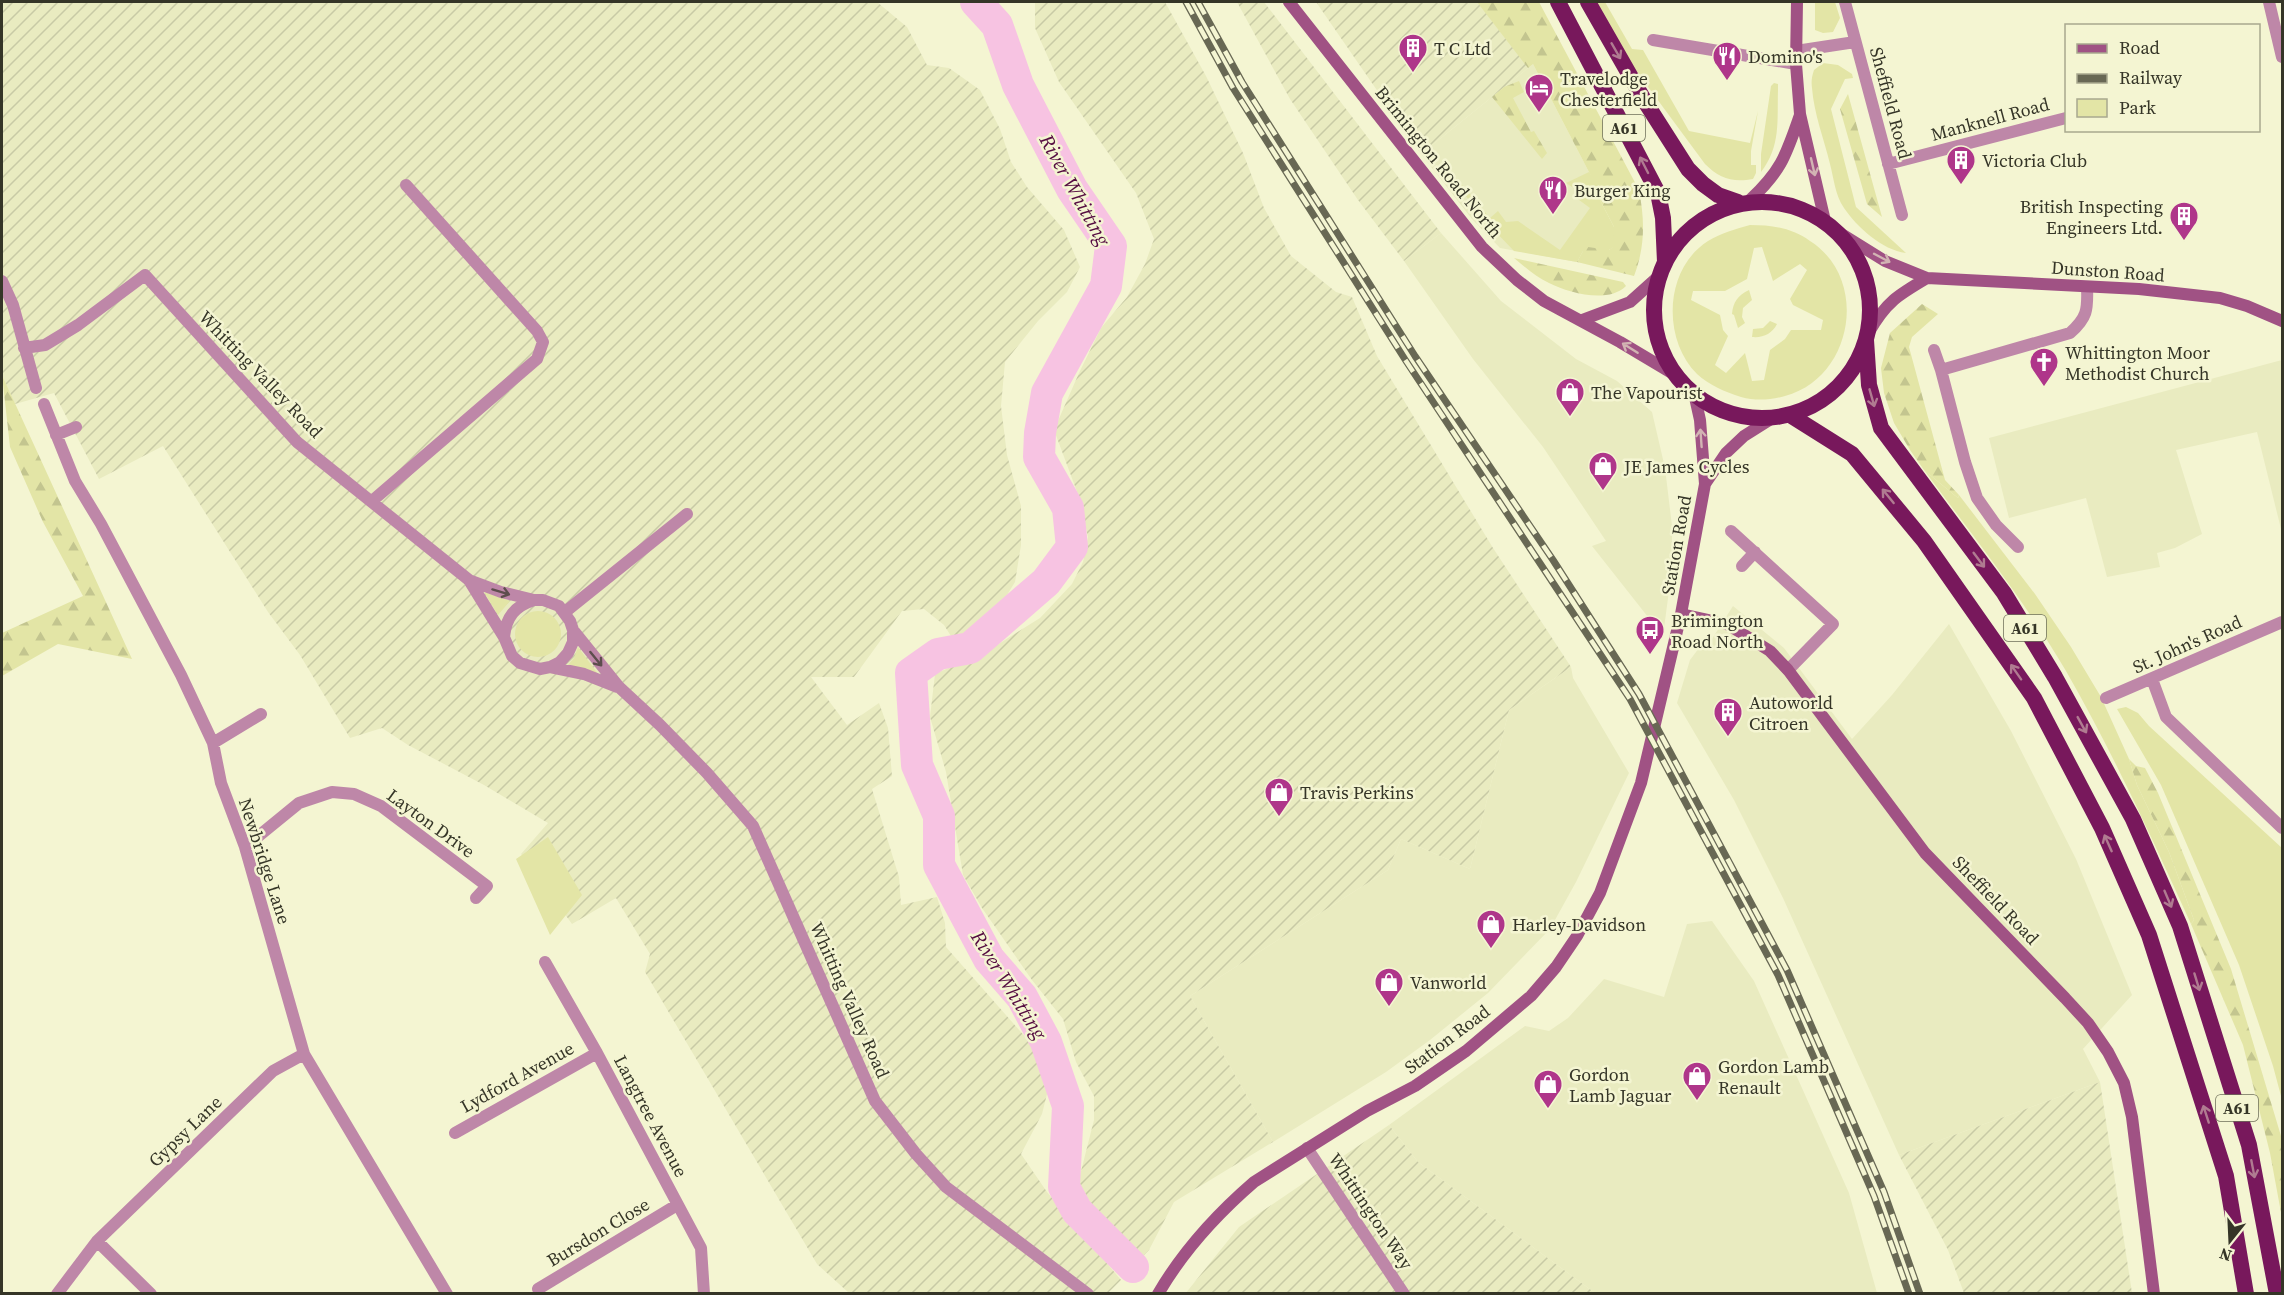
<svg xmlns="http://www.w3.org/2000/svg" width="2284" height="1295" viewBox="0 0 2284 1295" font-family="'Source Serif 4',serif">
	<defs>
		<pattern id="industrial-furrows" width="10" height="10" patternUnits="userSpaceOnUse" patternTransform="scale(1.5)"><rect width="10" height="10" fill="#e9ebc0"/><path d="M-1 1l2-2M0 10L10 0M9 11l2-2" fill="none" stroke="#c8caa5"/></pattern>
		<pattern id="forest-firs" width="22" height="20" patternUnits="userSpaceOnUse" patternTransform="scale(1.5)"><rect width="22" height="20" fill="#e3e5a6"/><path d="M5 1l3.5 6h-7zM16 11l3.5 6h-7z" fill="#c3c58f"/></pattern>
	</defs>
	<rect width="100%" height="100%" fill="#f4f5d2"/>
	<!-- built -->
	<path fill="#e9ebc0" d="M1533 64 1592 178 1599 185 1583 251 1577 262 1500 248 1472 219 1421 154Z
		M1441 233 1501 301 1576 359 1617 381 1652 412 1665 468 1672 526V568L1663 636 1592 546 1606 541 1543 447 1473 359 1404 261Z
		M2282 360V533L2257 432 2176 450 2202 534 2175 548 2157 553 2160 567 2107 577 2086 498 2009 518 1989 438Z
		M1733 606 1784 648 1852 739 1892 695 1949 624 2011 731 2076 859 2132 995 2083 1049 2100 1082 1899 1155 1783 898 1734 800 1677 703 1690 660 1699 648 1710 642Z
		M1571 667 1573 678 1629 773 1576 882 1550 929 1488 993 1430 1040 1386 1072 1273 1142 1190 996 1388 870 1401 839 1470 869 1509 710Z
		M1712 921 1754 981 1849 1193 1877 1293H1595L1418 1162 1389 1125 1525 1026 1549 1031 1568 1018 1604 979 1664 997 1687 924Z"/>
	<!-- industrial -->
	<path fill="url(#industrial-furrows)" d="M2 2H877L907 27 927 65 949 68 980 90 1000 129 1011 162 1027 187 1064 230 1080 267 1067 292 1038 321 1005 362 1001 406 1007 455 1021 506V545L1015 582 999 608 973 629 989 646 997 645 1040 618 1072 584 1083 562 1088 537 1079 497 1054 430 1079 373 1101 328 1127 297 1145 264 1154 239 1136 193 1059 82 1035 28V2H1165L1206 76 1243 153 1264 208 1291 256 1336 292 1352 297 1377 356 1493 548 1571 667 1509 710 1470 869 1401 839 1388 870 1190 996 1273 1142 1174 1202 1149 1250 1139 1260 1077 1187 1094 1120V1096L1076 1062 1063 1019 1032 980 982 908 963 875 946 772 930 717 935 674 966 660 944 625 924 609 902 611 854 677H811L847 725 879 703 888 728 892 776 872 789 899 877 901 905 937 897 945 923 946 947 1035 1048 1051 1078 1042 1114 1021 1154 1047 1192 1121 1280 1108 1293H849L817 1264 645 972 650 954 616 898 572 924 521 854 548 823 484 785 408 745 382 728 350 738 300 655 268 612 163 446 99 479 54 393 15 404 2 375Z
		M1237 2H1264L1441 233 1404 261 1358 200 1290 99Z
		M1316 2H1491L1533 64 1421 154Z
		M2100 1082 2132 1293H1964L1948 1250 1899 1155Z
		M1389 1125 1418 1162 1595 1293 1185 1294 1239 1227Z"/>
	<!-- green -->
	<path fill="#e3e5a6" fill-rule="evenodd" d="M1594 2H1605L1632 49 1643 50 1689 131 1750 143 1758 111 1751 151V165H1756V173L1753 179C1732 183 1719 178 1705 164L1626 57Z
		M1815 2H1835L1840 18 1833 32 1823 33 1815 30Z
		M1823 63 1838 65 1852 74 1853 78 1845 79 1831 109 1856 207 1906 253C1882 250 1857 227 1844 208 1835 195 1834 179 1830 164 1824 139 1814 114 1812 88 1811 81 1812 76 1814 70Z
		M1774 83 1778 84V90C1777 121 1781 146 1761 172V154L1771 86Z
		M1589 172 1606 196 1600 200 1614 227V247L1609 250 1583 251 1577 262 1514 251 1490 226 1449 175 1452 173 1490 218 1498 211 1506 222 1518 221 1560 250 1590 208 1575 197 1578 191 1566 183Z
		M1750 225C1772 225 1792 228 1810 241 1870 279 1853 378 1785 396 1770 400 1756 401 1741 397 1725 392 1709 385 1697 374 1662 339 1664 269 1708 241 1721 233 1736 229 1750 225ZM1762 247 1773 281 1800 264 1807 270 1790 299 1793 305 1823 320 1821 330H1791L1785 339 1770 350 1764 380 1752 381 1745 353 1726 373 1715 365 1728 336 1723 330 1720 315 1691 300 1693 291H1725L1747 279 1754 248Z
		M1749 290 1752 300 1743 308 1742 317 1745 323 1738 328 1734 315 1732 314C1733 302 1738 295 1749 290Z
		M1770 321 1777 324C1772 334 1763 338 1752 337L1753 329 1763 328Z
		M1924 470 1958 498 1959 495 2035 594 2071 647 2101 697 2129 759 2137 785 2169 852 2194 920 2191 924C2152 838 2113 753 2066 671 2025 601 1973 536 1924 470Z
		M484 592 510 601 498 615Z
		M515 634a23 23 0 1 1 46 0a23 23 0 1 1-46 0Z
		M578 647 598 674 568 665 574 658Z
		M2126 707 2138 713 2149 726 2282 848V1096H2281L2273 1066 2239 965 2161 785 2117 709Z
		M548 837 582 895 550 935 516 859Z"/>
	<!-- forest -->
	<path fill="url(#forest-firs)" d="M1477 2H1539L1639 190C1645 221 1645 247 1634 276L1577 262 1583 251 1588 247 1609 250 1613 247 1614 227 1600 200 1606 195 1592 178 1533 64 1528 68Z
		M1519 81 1524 92 1513 98 1531 132 1534 131 1547 153 1542 159 1492 97 1504 87Z
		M1848 94 1882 217 1867 204 1840 109Z
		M1514 258 1623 282 1626 286C1608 304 1569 293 1549 283 1536 277 1525 267 1514 258Z
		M1922 304 1938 314 1912 337 1909 347 1945 480 1959 495 1958 498 1924 470 1910 450 1894 423 1884 393 1881 368 1890 333Z
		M2 375 132 659 58 644 2 676V633L83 596 43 522 10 447Z
		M2129 759 2136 766 2145 768 2158 793 2231 969 2281 1136 2282 1150V1218L2270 1153 2243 1045 2191 924 2194 920 2169 852 2137 785Z"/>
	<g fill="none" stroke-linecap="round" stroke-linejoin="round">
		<!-- river -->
		<path stroke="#f7c3e2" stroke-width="32" d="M976 2 997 25 1018 85 1072 189 1111 246 1106 286 1047 393 1040 433 1039 457 1068 508 1072 547 1046 582 970 648 938 654 911 673 917 765 939 816V865L989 959 1022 997 1046 1042 1068 1106 1064 1187 1077 1211 1133 1267"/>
		<!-- minor -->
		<path stroke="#be87a8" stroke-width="12" d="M1845 2 1902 215
			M2269 2 2282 57
			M1653 40 1796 64
			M1796 51 1855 42
			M1888 164 2066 118
			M2 281 13 305 36 388
			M24 348 45 345 78 325 145 275 297 442 469 580 504 637 512 656 520 663 540 669 550 667 560 662 568 653 573 642V630L570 621 559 606 543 600H534L501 592 469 580
			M1934 350 1941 370
			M44 404 75 481 101 524 181 675 213 743 221 783 245 847 304 1054 447 1294
			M56 435 76 427
			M372 501 537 359 543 342 537 331 406 185
			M1731 531 1833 624 1788 670
			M2018 547 1996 525 1977 498 1965 462 1941 370 2070 333C2087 318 2088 310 2087 287
			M1742 566 1755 552
			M565 612 687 514
			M573 630 619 687 660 725 707 773 753 826 875 1101 916 1154 946 1187 1088 1294
			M504 637C506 617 515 606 534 600
			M550 667 584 674 617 687
			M2152 679 2166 717 2282 828
			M2106 698 2282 622
			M213 743 261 714
			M245 847 299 803 332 792 354 794 381 806 487 886 476 898
			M545 962 597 1053 701 1248 704 1294
			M455 1133 597 1053
			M1307 1148 1404 1294
			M97 1241 151 1294
			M538 1289 677 1205
			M57 1294 97 1241 273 1071 304 1054"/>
		<!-- secondary -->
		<path stroke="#a05284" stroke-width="12" d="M1289 2 1482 247 1517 280 1544 301 1620 342 1677 376
			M1797 2 1796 64 1800 114 1825 221
			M1750 200C1782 170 1786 155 1800 115
			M1840 233 1885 261 1927 278 2139 289 2220 298 2247 306 2282 321
			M1582 320 1630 302 1659 276
			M1869 332C1886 302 1898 295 1927 278
			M1705 484 1726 453 1744 436 1771 419
			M1681 614 1727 624 1770 651 1788 670 1925 853 2065 998 2088 1023 2108 1052 2124 1083 2132 1117 2154 1294
			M1158 1294C1183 1251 1217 1214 1254 1182L1367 1111 1415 1086 1466 1051 1531 996 1556 967 1577 936 1600 893 1641 783 1681 614 1705 484 1700 420 1694 393"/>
		<!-- trunk -->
		<path stroke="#78185c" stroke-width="16" d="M1558 2 1658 193 1663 218 1665 262
			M1588 2 1644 100 1688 169 1703 184 1718 195 1738 202
			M1654 310a108 108 0 1 1 216 0a108 108 0 1 1-216 0Z
			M1866 340 1869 385 1881 428 2004 593 2055 677 2133 819 2180 926 2249 1145 2277 1294
			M1790 415 1852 454 1924 541 2034 698 2102 828 2149 935 2226 1176 2246 1294"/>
		<!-- rail casing -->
		<g stroke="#686854" stroke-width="7">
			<path id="rail" d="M1186 2 1233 88 1406 361 1630 699 1778 975 1874 1196 1909 1294
				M1198 2 1242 82 1415 356 1553 560 1639 694 1787 970 1884 1192 1920 1294"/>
		</g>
		<!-- rail -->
		<use href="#rail" stroke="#f4f5d2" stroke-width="4.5" stroke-dasharray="14" stroke-linecap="butt"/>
	</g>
	<!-- one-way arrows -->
	<defs><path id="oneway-shaft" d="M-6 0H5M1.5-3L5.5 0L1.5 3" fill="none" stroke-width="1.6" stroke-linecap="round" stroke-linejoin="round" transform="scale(1.5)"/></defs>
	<g stroke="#b07b91">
		<use href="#oneway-shaft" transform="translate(1616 51) rotate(60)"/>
		<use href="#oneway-shaft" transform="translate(1644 165) rotate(-117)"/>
		<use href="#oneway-shaft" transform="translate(1872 398) rotate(74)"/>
		<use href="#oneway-shaft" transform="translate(1888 496) rotate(-129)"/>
		<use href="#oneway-shaft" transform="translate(1979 560) rotate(53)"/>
		<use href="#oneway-shaft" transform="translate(2016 672) rotate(-125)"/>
		<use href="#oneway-shaft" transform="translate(2082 725) rotate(61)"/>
		<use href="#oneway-shaft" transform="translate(2108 843) rotate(-114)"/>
		<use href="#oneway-shaft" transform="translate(2168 899) rotate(67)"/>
		<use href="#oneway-shaft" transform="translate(2197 982) rotate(73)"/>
		<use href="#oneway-shaft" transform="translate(2206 1114) rotate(-108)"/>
		<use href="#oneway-shaft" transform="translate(2253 1169) rotate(79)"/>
	</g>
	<g stroke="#d2b4b3">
		<use href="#oneway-shaft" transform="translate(1813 167) rotate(77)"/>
		<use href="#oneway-shaft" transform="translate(1882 258) rotate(28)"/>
		<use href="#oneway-shaft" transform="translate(1630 348) rotate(-148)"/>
		<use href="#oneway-shaft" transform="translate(1701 438) rotate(-94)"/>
	</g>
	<g stroke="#5e4e4e">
		<use href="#oneway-shaft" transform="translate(501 592) rotate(17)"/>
		<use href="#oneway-shaft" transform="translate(596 659) rotate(51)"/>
	</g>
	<!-- icons -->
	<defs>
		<g id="building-pin" transform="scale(1.5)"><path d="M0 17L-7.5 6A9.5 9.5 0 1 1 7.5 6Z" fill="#af368a" stroke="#f4f5d2"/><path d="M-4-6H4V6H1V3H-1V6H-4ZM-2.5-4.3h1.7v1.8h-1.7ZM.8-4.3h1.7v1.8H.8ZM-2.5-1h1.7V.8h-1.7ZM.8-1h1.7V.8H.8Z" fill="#fff"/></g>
		<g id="restaurant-pin" transform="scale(1.5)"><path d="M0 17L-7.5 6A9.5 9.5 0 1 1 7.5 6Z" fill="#af368a" stroke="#f4f5d2"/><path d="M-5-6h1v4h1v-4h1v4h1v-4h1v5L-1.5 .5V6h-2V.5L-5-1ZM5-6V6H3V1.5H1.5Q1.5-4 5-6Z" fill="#fff"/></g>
		<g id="hotel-pin" transform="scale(1.5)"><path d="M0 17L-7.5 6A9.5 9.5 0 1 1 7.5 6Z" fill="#af368a" stroke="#f4f5d2"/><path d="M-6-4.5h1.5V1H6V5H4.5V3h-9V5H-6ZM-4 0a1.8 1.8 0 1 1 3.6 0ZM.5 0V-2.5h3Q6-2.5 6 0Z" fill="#fff"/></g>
		<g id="church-pin" transform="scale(1.5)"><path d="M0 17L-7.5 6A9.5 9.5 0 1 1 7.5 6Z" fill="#af368a" stroke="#f4f5d2"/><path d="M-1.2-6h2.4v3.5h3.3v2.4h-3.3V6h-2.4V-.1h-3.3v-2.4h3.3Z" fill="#fff"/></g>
		<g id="shop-pin" transform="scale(1.5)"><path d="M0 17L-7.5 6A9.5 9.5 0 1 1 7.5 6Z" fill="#af368a" stroke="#f4f5d2"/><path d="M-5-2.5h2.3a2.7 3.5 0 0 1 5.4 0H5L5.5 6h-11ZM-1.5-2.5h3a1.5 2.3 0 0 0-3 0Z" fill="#fff"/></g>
		<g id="bus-pin" transform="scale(1.5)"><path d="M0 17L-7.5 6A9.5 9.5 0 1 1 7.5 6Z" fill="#af368a" stroke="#f4f5d2"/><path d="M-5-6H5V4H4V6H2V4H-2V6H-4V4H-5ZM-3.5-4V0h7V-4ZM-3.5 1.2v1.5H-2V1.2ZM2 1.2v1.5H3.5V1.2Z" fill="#fff"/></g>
	</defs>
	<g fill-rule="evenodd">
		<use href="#building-pin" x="1413" y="48"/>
		<use href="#restaurant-pin" x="1727" y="56"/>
		<use href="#hotel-pin" x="1539" y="88"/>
		<use href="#building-pin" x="1961" y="160"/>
		<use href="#restaurant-pin" x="1553" y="190"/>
		<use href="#building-pin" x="2184" y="216"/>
		<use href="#church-pin" x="2044" y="362"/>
		<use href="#shop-pin" x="1570" y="392"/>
		<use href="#shop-pin" x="1603" y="466"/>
		<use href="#bus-pin" x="1650" y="630"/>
		<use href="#building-pin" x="1728" y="712"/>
		<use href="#shop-pin" x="1279" y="792"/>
		<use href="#shop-pin" x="1491" y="924"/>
		<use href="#shop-pin" x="1389" y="982"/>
		<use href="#shop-pin" x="1697" y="1076"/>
		<use href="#shop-pin" x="1548" y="1084"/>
	</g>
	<g text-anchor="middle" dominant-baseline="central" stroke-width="5" stroke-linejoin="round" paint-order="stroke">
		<!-- shield labels -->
		<g fill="#f4f5d2" stroke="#6e6f5a" stroke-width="1.5">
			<rect x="1603" y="115" width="42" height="26" rx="4.5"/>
			<rect x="2004" y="615" width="42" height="26" rx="4.5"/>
			<rect x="2216" y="1095" width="42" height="26" rx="4.5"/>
		</g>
		<g font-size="16" font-weight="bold" fill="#353527">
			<text x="1624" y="128">A61</text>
			<text x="2025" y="628">A61</text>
			<text x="2237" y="1108">A61</text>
		</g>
		<!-- poi labels -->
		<g font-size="18" fill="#353527" stroke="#f4f5d2" text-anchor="start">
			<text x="1434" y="48">T C Ltd</text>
			<text x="1748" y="56">Domino's</text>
			<text x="1560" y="78">Travelodge<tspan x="1560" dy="21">Chesterfield</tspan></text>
			<text x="1982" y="160">Victoria Club</text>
			<text x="1574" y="190">Burger King</text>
			<text x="2163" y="206" text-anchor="end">British Inspecting<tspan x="2163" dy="21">Engineers Ltd.</tspan></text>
			<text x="2065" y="352">Whittington Moor<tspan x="2065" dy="21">Methodist Church</tspan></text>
			<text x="1591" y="392">The Vapourist</text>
			<text x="1624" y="466">JE James Cycles</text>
			<text x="1671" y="620">Brimington<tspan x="1671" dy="21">Road North</tspan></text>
			<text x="1749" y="702">Autoworld<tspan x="1749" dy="21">Citroen</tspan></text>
			<text x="1300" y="792">Travis Perkins</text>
			<text x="1512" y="924">Harley-Davidson</text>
			<text x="1410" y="982">Vanworld</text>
			<text x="1718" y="1066">Gordon Lamb<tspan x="1718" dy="21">Renault</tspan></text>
			<text x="1569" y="1074">Gordon<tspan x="1569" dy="21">Lamb Jaguar</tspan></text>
		</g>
		<!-- street labels -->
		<g font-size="18" fill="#353527" stroke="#f4f5d2">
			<text transform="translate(1891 103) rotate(75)">Sheffield Road</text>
			<text transform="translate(1990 119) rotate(-15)">Manknell Road</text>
			<text transform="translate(1439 162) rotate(51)">Brimington Road North</text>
			<text transform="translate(2108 271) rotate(4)">Dunston Road</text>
			<text transform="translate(261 374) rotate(46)">Whitting Valley Road</text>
			<text transform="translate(1676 545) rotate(-80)">Station Road</text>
			<text transform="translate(2187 644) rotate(-24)">St. John's Road</text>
			<text transform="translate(431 823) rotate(36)">Layton Drive</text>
			<text transform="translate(265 861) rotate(72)">Newbridge Lane</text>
			<text transform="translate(1996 900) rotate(46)">Sheffield Road</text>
			<text transform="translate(850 1000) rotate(66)">Whitting Valley Road</text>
			<text transform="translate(1447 1039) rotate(-37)">Station Road</text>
			<text transform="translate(517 1077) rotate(-29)">Lydford Avenue</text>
			<text transform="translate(651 1116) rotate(62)">Langtree Avenue</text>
			<text transform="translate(185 1131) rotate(-44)">Gypsy Lane</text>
			<text transform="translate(1371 1211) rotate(56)">Whittington Way</text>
			<text transform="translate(598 1232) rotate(-31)">Bursdon Close</text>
		</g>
		<!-- water labels -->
		<g font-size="20" font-style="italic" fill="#550c41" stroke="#f4f5d2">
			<text transform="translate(1075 190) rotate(61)">River Whitting</text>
			<text transform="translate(1009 985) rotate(58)">River Whitting</text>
		</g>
	</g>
	<!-- border -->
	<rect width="2284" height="1295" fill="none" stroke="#353527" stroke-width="6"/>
	<!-- legend -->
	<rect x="2065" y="24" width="195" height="108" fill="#f4f5d2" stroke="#a8a88e" stroke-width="1.5"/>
	<rect x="2077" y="44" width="30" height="9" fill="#a05284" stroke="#a8a88e" stroke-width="1.5"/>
	<text x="2119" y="54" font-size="18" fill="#353527">Road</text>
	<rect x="2077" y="74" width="30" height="9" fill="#686854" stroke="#a8a88e" stroke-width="1.5"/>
	<text x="2119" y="84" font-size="18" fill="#353527">Railway</text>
	<rect x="2077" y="99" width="30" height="18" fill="#e3e5a6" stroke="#a8a88e" stroke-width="1.5"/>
	<text x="2119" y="114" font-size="18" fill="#353527">Park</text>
	<!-- north arrow -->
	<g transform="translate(2230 1241) rotate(198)" stroke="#f4f5d2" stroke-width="4.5" paint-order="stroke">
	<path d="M0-4.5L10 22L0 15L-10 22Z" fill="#353527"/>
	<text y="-9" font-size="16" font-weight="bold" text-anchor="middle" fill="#353527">N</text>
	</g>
</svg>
